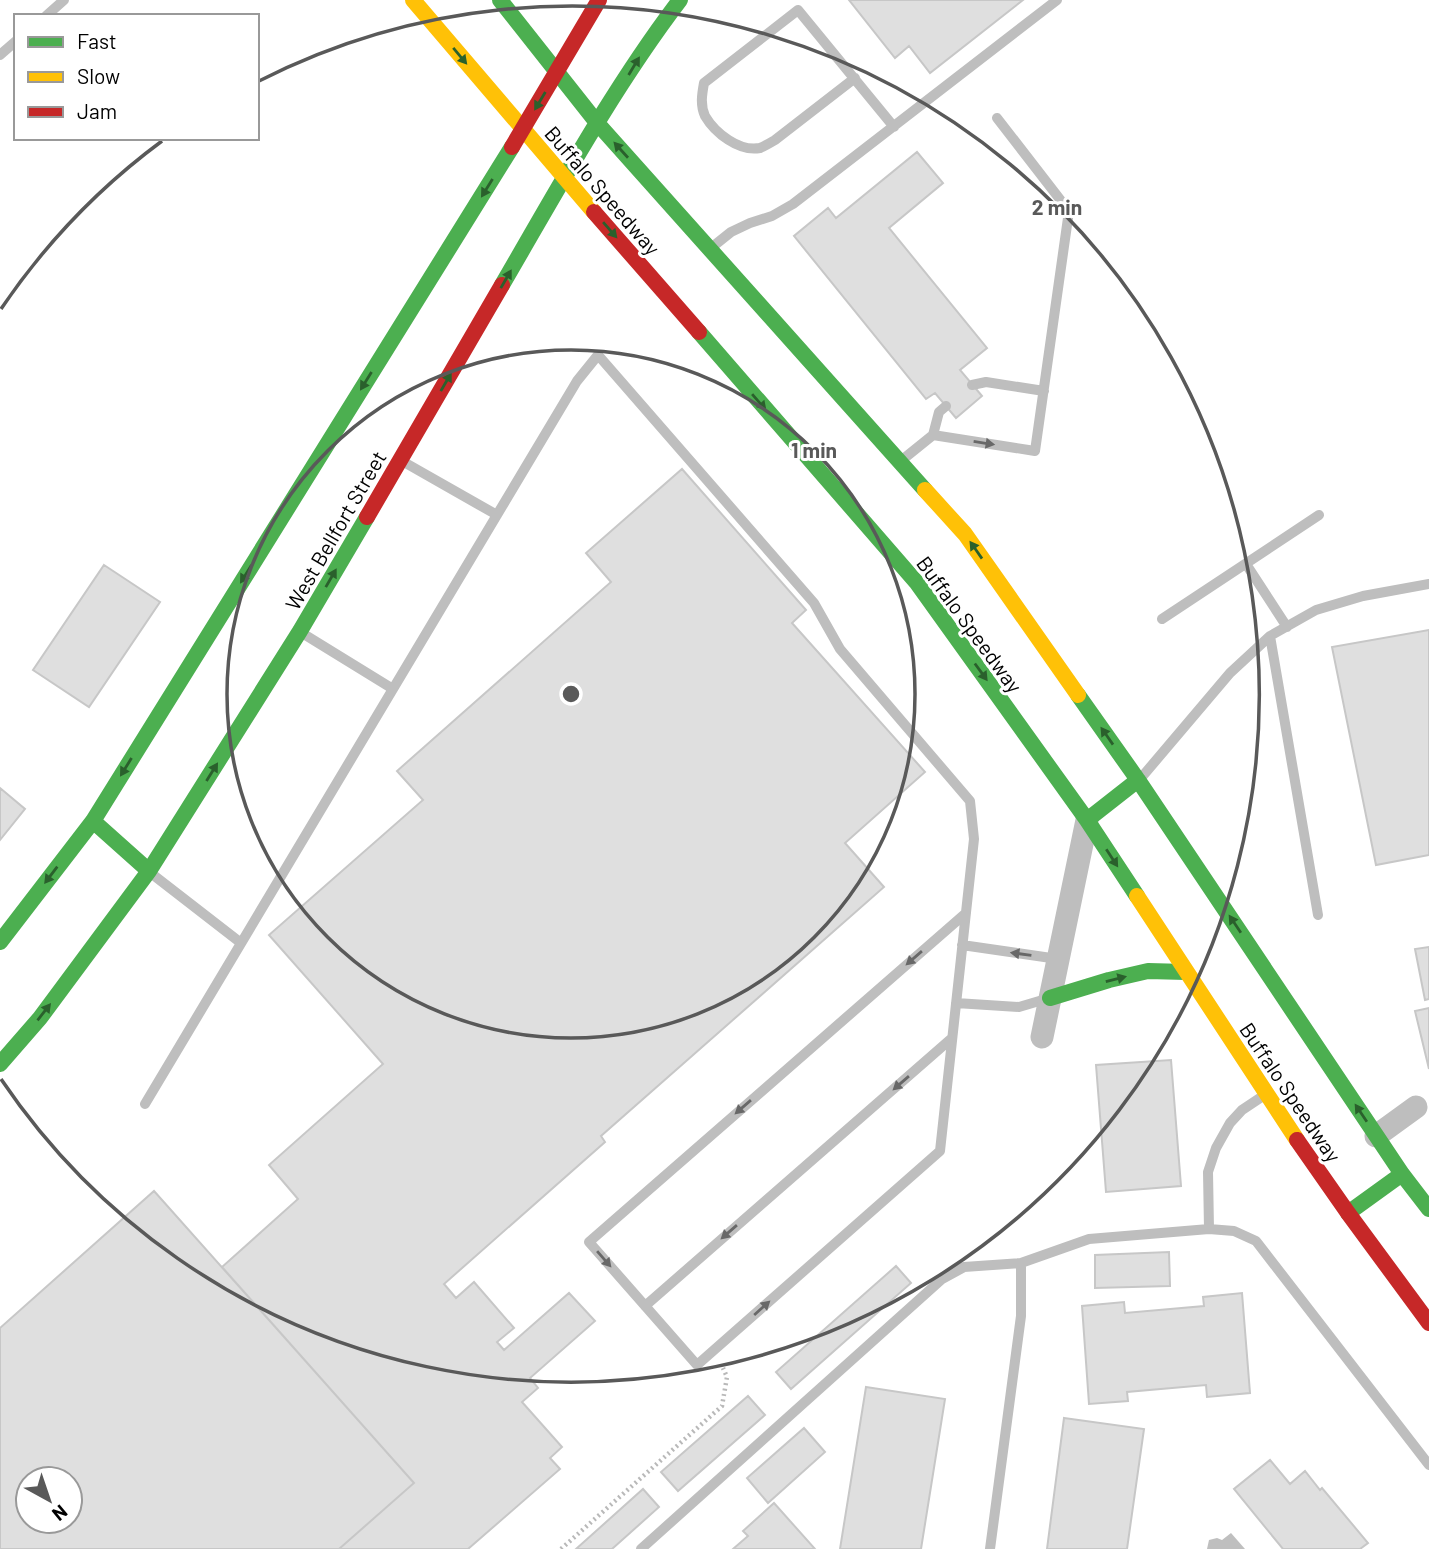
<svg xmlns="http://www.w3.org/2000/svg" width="1429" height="1549" viewBox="0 0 1429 1549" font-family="Barlow,sans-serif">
	<rect width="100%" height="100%" fill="#fff"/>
	<!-- water -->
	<path fill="#bfbfbf" d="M1231 1533 1245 1549H1207L1209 1540 1217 1538 1222 1540Z"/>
	<!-- building -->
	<path fill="#dfdfdf" stroke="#c7c7c7" stroke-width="2" fill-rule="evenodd" d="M849 0H1023L930 73 909 46 895 58Z
		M917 152 943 183 889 228 987 348 960 370 982 396 956 418 935 393 926 399 794 236 828 208 836 218Z
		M682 469 806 610 792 623 925 772 845 843 884 887 601 1136 605 1142 444 1284 456 1298 474 1282 514 1328 497 1342 504 1350 569 1293 595 1321 530 1378 538 1388 522 1402 562 1447 550 1458 560 1469 468 1549H339L414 1483 222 1267 298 1199 269 1165 383 1064 269 935 423 800 397 771 611 582 586 553Z
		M104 565 160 602 89 707 33 670Z
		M1429 630V855L1376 865 1332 647Z
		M0 788 25 809 0 840Z
		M1429 947V999L1425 1000 1415 949Z
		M1429 1008V1069L1415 1011Z
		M1171 1060 1181 1186 1106 1192 1096 1065Z
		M154 1191 414 1483 339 1549H0V1328ZM28 1479H70V1521H28Z
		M1169 1252 1170 1286 1095 1288V1255Z
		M896 1266 911 1283 791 1389 776 1372Z
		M1242 1293 1250 1393 1207 1397 1206 1385 1127 1392 1128 1401 1089 1404 1082 1306 1124 1302 1125 1313 1204 1306 1203 1297Z
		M866 1387 945 1399 921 1549H840Z
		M748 1396 765 1415 678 1491 661 1472Z
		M1064 1418 1144 1429 1127 1549H1047Z
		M804 1428 825 1452 768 1503 747 1478Z
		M1270 1460 1290 1484 1305 1471 1320 1490 1322 1488 1368 1543 1360 1549H1283L1234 1489Z
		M643 1489 659 1507 612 1549H576Z
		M774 1503 815 1549H733L748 1536 743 1531Z"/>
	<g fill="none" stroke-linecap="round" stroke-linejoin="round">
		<!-- path -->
		<path stroke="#b9b9b9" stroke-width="4.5" stroke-dasharray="2 3.5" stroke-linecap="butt" d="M561 1549 722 1406 727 1377 723 1368"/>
		<!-- lane -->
		<path stroke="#bebebe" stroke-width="10" d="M46 16 64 0
			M0 55 16 41
			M855 78 775 140C770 143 765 146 760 148 739 152 715 133 705 116 700 105 702 94 704 83L798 10 894 127
			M711 248 731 232 750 223 772 216 793 204 1057 0
			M972 385 986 382 1044 391
			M933 435 1035 451 1069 211 997 118
			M902 460 933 435 939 412 946 406
			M402 461 497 515
			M1246 564 1287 627
			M1162 619 1319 515
			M302 633 393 689
			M1270 636 1318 915
			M1141 778 1230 673 1270 636 1316 610 1363 596 1429 584
			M152 874 241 943
			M962 945 1058 959
			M956 1003 1019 1007 1046 999
			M145 1104 577 381 598 355 814 603 840 649 970 801 974 839 940 1151 697 1365 589 1242 966 913
			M1209 1229 1208 1172 1216 1148 1230 1123 1242 1110 1263 1096
			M645 1306 952 1038
			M641 1549 942 1279 964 1267 1021 1263 1089 1239 1209 1229 1234 1231 1256 1241 1429 1465
			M990 1549 1021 1316V1263"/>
		<!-- street -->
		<path stroke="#bebebe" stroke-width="23" d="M1042 1037 1087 820
			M1376 1136 1416 1107"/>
		<!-- fast -->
		<path stroke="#4caf50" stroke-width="16" d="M500 0 598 124 925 490
			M502 285C558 189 613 88 680 0
			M699 332 917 583 1087 820 1137 896
			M1078 695 1138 780 1402 1174 1429 1209
			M1087 820 1138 780
			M93 821 149 871
			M0 942 93 821 512 147
			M1050 998 1109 980 1148 971 1186 972
			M0 1064 40 1018 149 871 300 631 367 517
			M1348 1213 1402 1174"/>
		<!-- slow -->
		<path stroke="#ffc107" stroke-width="16" d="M413 0 594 212
			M925 490 965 534 1078 695
			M1137 896 1297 1140"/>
		<!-- jam -->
		<path stroke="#c62828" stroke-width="16" d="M512 147 599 0
			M594 212 699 332
			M367 517 502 285
			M1297 1140 1348 1213 1429 1323"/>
	</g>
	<!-- one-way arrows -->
	<defs><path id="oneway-solid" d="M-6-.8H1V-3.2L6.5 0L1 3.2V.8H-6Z" transform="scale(1.75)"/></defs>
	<g fill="#2a602c">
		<use href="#oneway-solid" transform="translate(460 56) rotate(50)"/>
		<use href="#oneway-solid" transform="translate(634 66) rotate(-59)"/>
		<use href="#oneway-solid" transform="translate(540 101) rotate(121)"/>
		<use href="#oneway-solid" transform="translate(621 150) rotate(-132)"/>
		<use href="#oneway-solid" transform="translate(487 188) rotate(122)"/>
		<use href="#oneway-solid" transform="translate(610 230) rotate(49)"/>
		<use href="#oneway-solid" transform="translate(506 279) rotate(-60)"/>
		<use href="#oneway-solid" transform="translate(366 381) rotate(122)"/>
		<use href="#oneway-solid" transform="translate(446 382) rotate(-60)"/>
		<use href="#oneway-solid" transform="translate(759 402) rotate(49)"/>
		<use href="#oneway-solid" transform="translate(976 550) rotate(-125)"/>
		<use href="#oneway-solid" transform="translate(246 574) rotate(122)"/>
		<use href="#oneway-solid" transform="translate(331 578) rotate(-60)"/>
		<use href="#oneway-solid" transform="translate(981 672) rotate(54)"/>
		<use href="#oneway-solid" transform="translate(1107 736) rotate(-125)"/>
		<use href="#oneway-solid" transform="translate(126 767) rotate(122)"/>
		<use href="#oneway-solid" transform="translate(212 772) rotate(-58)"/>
		<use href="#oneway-solid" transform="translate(1112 858) rotate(57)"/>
		<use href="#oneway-solid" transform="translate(51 875) rotate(127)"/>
		<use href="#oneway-solid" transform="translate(1235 924) rotate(-124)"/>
		<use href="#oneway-solid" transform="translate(1116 979) rotate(-14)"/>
		<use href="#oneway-solid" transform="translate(44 1012) rotate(-52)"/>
		<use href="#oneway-solid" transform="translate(1361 1113) rotate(-124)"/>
	</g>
	<g fill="#686868">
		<use href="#oneway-solid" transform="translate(984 443) rotate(9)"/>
		<use href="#oneway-solid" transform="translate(1021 954) rotate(-172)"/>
		<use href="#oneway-solid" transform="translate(914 958) rotate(139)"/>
		<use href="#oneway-solid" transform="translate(901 1083) rotate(139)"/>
		<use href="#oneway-solid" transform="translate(743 1107) rotate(139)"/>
		<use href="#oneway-solid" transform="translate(729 1232) rotate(139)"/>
		<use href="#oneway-solid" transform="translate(604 1259) rotate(49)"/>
		<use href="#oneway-solid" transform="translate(762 1308) rotate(-42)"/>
	</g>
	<!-- distance rings -->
	<g fill="none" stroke="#595959" stroke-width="3.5">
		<circle cx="571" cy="694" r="344"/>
		<path d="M1 309A688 688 0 0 1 162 141M259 81A688 688 0 1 1 1 1079"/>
	</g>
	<g text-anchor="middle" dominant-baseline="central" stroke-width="6" stroke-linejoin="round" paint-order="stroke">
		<!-- street labels -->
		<g font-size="21" fill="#000" stroke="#fff">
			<text transform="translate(603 190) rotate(49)">Buffalo Speedway</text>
			<text transform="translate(335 530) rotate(-60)">West Bellfort Street</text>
			<text transform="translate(970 624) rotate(54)">Buffalo Speedway</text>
			<text transform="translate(1291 1092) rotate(56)">Buffalo Speedway</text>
		</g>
	</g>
	<circle cx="571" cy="694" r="10" fill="#595959" stroke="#fff" stroke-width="3.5"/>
	<g font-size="21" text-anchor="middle" font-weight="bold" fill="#595959" stroke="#fff" stroke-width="6" stroke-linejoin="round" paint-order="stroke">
		<text x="1057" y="215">2 min</text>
		<text x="814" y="458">1 min</text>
	</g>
	<!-- legend -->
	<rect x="14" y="14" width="245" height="126" fill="#ffffff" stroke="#999999" stroke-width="2"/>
	<rect x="28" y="37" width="35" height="10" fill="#4caf50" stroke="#999999" stroke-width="2"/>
	<text x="77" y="49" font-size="21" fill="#000000">Fast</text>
	<rect x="28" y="72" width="35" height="10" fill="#ffc107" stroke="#999999" stroke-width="2"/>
	<text x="77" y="84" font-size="21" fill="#000000">Slow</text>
	<rect x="28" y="107" width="35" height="10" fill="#c62828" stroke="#999999" stroke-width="2"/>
	<text x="77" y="119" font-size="21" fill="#000000">Jam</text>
	<!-- north arrow -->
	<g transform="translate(49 1500) rotate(140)"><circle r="33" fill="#ffffff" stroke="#999999" stroke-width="2"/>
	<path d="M0-5L12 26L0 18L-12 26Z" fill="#595959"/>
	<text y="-10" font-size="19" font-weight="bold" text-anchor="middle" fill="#000000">N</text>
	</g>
</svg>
